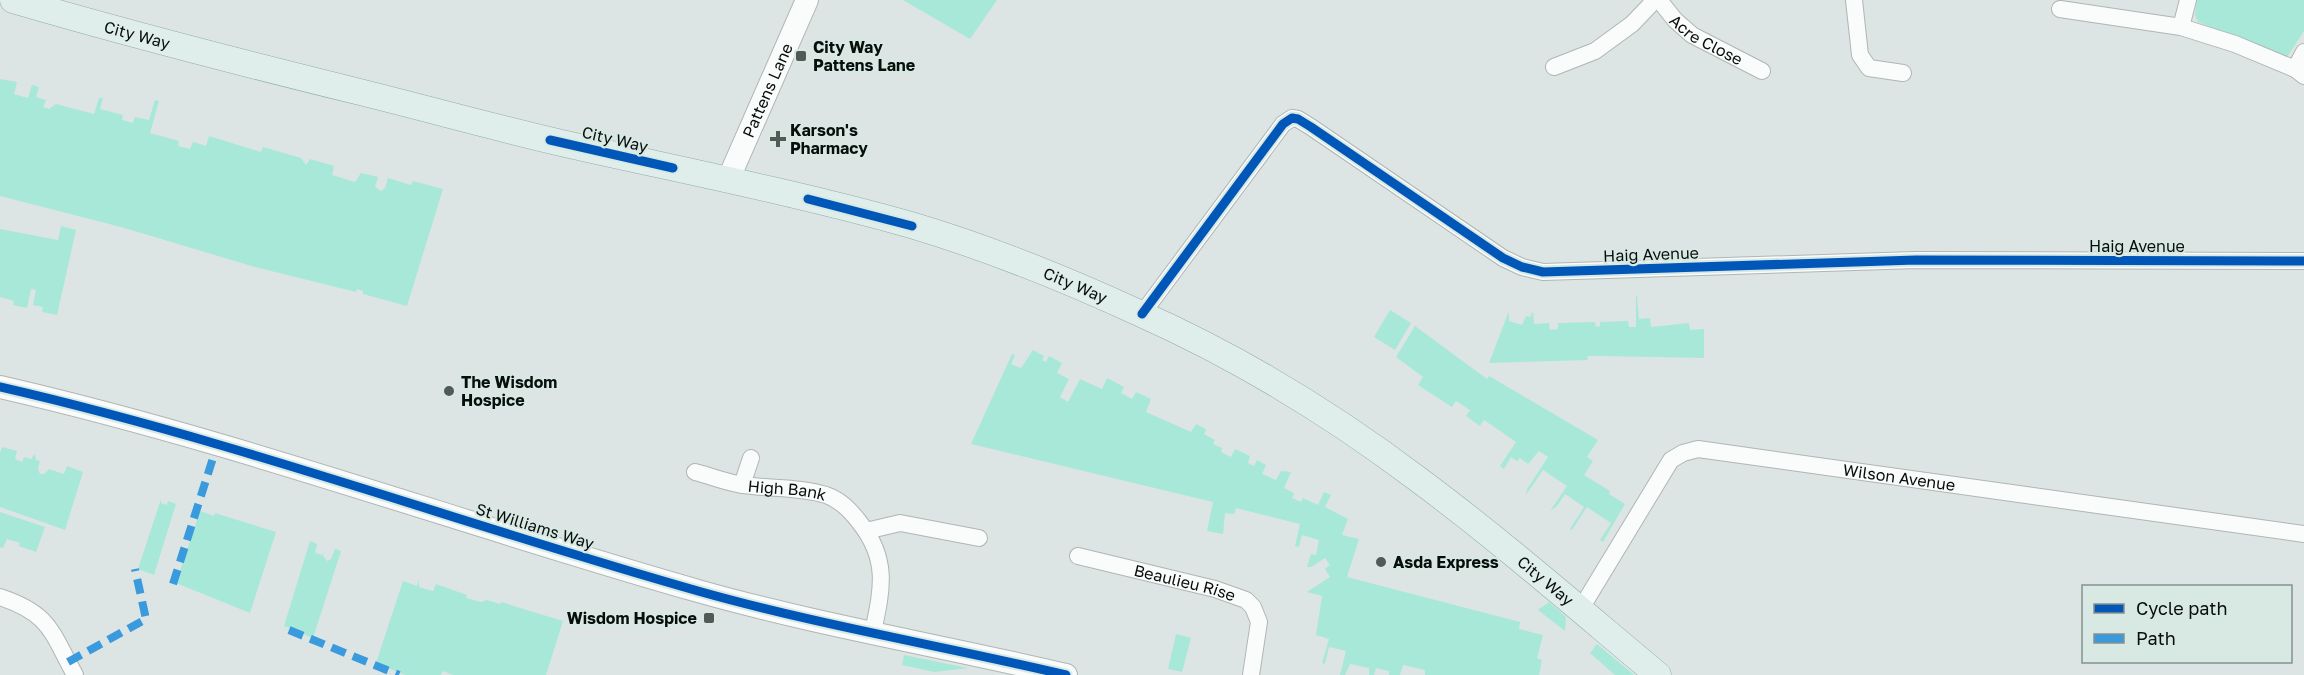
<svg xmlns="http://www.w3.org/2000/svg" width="2304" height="675" viewBox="0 0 2304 675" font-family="'Golos Text',sans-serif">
	<rect width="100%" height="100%" fill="#dce5e3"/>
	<!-- green -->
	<path fill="#a8e8d8" d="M903 0H997L970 39Z
		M2197 0H2304V31L2287 57 2198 22 2195 15Z
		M0 79 17 82 14 94 28 98 32 85 39 87 36 97 46 100 43 107 49 109 56 104 94 114 99 98H103L100 109 123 115 122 120 133 123 135 117 149 120 155 100 159 101 150 133 179 141 178 146 190 149 193 142 206 146 209 136 261 152 263 147 301 158 306 165 310 159 334 166 332 175 355 182 361 173 378 177 375 187 381 191 385 188 388 178 411 185 413 181 443 189 407 306 363 294V291L357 289 356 292 255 267 121 227 0 196Z
		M61 226 76 230 57 315 42 312 43 307 33 305 36 290 31 289 27 308 13 305 14 301 0 297V229L58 240Z
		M1636 296H1637L1639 319 1650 318 1651 327 1689 323 1690 330 1704 329V358L1601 356H1588L1587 360 1489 363 1509 311V321L1522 325 1526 316 1530 317 1533 311 1534 324 1549 323 1550 330 1558 329V323L1595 322 1596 327 1600 326V322L1628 321 1629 327H1636Z
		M1390 310 1411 323 1395 350 1374 337Z
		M1415 326 1487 379 1489 376 1598 440 1587 457 1593 461 1584 475 1610 491 1609 494 1625 504 1603 542 1600 540 1611 523 1587 507 1572 530 1570 529 1584 507 1565 494 1557 506 1550 511 1567 486 1543 470 1526 495 1527 489 1548 457 1539 451 1528 464 1520 458 1517 461 1511 457 1504 469 1500 466 1516 442 1484 420 1480 426 1466 416 1470 410 1456 401 1452 407 1418 385 1423 377 1396 357Z
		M1033 350 1044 356 1042 360 1046 362 1049 356 1062 363 1057 373 1069 379 1060 397 1068 402 1080 379 1102 389 1107 378 1124 387 1121 393 1132 399 1136 392 1151 399 1146 412 1191 432 1196 424 1206 429 1204 434 1215 440 1213 444 1222 448 1221 452 1231 457 1235 449 1250 456 1248 463 1254 466 1257 460 1266 465 1262 474 1276 480 1281 471 1291 472 1284 488 1294 493 1292 498 1301 502 1303 498 1318 505 1324 492 1331 495 1325 507 1348 519 1342 535 1359 539 1347 577 1520 622 1519 629 1543 635 1537 658 1542 660 1539 675H1425V670L1403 665 1400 675H1389V671L1376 668 1374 675H1369V668L1350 664 1345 675H1340L1346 651 1329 647 1325 664 1322 663 1329 639 1316 635 1322 596 1307 592 1330 577 1325 569 1330 565 1325 558 1311 567H1307L1311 554 1316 555 1319 540 1302 535 1299 547 1295 546 1300 524 1236 508 1234 514 1225 513 1223 534 1207 531 1213 502 971 444 1012 354 1015 355 1011 364 1021 368Z
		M2 447 17 451 15 459 22 462 24 457 31 459 35 454 36 460 40 461 38 469 40 474H44L49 469 64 474 67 466 83 472 65 530 0 507V453Z
		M161 499V503L167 505 168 501 176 504 154 575 138 569Z
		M200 511 214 516 215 513 276 532 250 613 176 583Z
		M0 512 45 527 36 552 19 546 20 543 7 539 3 548 0 547Z
		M310 541 317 544 315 553 323 555 326 547 323 556 327 561 331 559 335 549 341 551 313 638 284 626Z
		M419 579V587L433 591 436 584 467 595 466 598 481 602 487 600 500 604 501 602 563 621 546 675H453L443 671 441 675H405L376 663 403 581 417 586Z
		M1549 602 1566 617 1565 631 1538 610Z
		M1176 634 1191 638 1182 672 1168 669Z
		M1597 644 1634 675H1615L1590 653Z
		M904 655 968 668 934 672 902 665Z"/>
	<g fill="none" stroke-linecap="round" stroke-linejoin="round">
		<!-- street casing -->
		<g stroke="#afb6b4" stroke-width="18">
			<g id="street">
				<path id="s1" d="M1659 0 1675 20 1692 35 1762 71"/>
				<path d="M1854 0 1860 55 1869 68 1903 73"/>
				<path d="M2060 9 2181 27 2235 44 2295 69 2304 76"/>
				<path d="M2181 27 2188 0"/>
				<path d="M1554 67 1595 51 1632 24 1655 0"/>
				<path d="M2295 69 2304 52"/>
				<path d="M1142 314 1283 124 1292 118 1298 119 1311 127 1503 258 1522 267 1543 272 1916 260 2304 261"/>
				<path id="s2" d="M695 472C711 476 727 483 744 485 771 489 800 487 826 495 841 500 851 511 860 523 889 560 882 589 873 632"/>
				<path d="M742 485 751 458"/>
				<path d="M866 531 900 523 979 538"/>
				<path id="s3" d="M1078 556 1215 589 1246 600 1253 607 1259 622 1251 675"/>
				<path d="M0 597C51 614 51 632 75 675"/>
				<path id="s4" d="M1580 610 1671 460 1683 453 1698 449 2304 534"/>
			</g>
		</g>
		<!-- secondary casing -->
		<g stroke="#afb6b4" stroke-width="24">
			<g id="secondary">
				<path id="s5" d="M728 180 807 0"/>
				<path d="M0 387C236 441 465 525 698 591 818 625 943 646 1066 675"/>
			</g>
		</g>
		<!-- primary casing -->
		<g stroke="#93aca6" stroke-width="27">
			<g id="primary">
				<path id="s6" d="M13 0C129 34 246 64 364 93 428 109 493 127 557 142 675 169 794 192 911 225 989 248 1065 279 1139 313 1238 357 1333 415 1419 480 1501 541 1579 609 1658 675"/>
			</g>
		</g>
		<!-- street -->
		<use href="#street" stroke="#fafbfb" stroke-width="16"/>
		<!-- secondary -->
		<use href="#secondary" stroke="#fafbfb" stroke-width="22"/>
		<!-- primary -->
		<use href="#primary" stroke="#dfeeeb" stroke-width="26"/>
		<!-- quiet -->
		<path stroke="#3a9ade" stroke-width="8" stroke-dasharray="15 8" stroke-linecap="butt" d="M173 584 213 458
			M289 630 399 675
			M68 662 146 619 135 569"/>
		<!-- cycleway casing -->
		<g stroke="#d8e9e4" stroke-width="13">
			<path id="cycleway" d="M550 140 673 168
				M808 199 912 226
				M1142 314 1283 124 1292 118 1298 119 1311 127 1503 258 1522 267 1543 272 1916 260 2304 261
				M0 387C236 441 465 525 698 591 818 625 943 646 1066 675"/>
		</g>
		<!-- cycleway -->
		<use href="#cycleway" stroke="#0057b8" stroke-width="9"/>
	</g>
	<!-- markers -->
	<g fill="#525957" stroke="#d8e9e4" stroke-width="2">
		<rect x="795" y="50" width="12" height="12" rx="3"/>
		<path d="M775 130h6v6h6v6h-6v6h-6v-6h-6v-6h6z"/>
		<circle cx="449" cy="391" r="6"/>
		<circle cx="1381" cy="562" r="6"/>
		<rect x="703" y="612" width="12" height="12" rx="3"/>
	</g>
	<g text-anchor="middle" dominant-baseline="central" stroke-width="4.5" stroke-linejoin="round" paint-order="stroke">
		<!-- street labels -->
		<g font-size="16" fill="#080e0c" stroke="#d8e9e4">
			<text stroke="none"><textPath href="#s6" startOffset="129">City Way</textPath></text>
			<text stroke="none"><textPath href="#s1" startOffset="63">Acre Close</textPath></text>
			<text stroke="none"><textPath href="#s5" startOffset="98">Pattens Lane</textPath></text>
			<text transform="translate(615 139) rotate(13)">City Way</text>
			<text x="2137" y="246">Haig Avenue</text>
			<text transform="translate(1651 254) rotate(-2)">Haig Avenue</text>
			<text stroke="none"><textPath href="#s6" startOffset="1101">City Way</textPath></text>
			<text stroke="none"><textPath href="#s4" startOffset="408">Wilson Avenue</textPath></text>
			<text stroke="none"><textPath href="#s2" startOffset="94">High Bank</textPath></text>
			<text transform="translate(535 526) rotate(17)">St Williams Way</text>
			<text stroke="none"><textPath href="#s6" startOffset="1659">City Way</textPath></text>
			<text stroke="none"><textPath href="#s3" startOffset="110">Beaulieu Rise</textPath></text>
		</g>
		<!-- poi labels -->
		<g font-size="16" font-weight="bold" fill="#080e0c" stroke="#d8e9e4" text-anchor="start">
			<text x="813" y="47">City Way<tspan x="813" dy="18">Pattens Lane</tspan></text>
			<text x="790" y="130">Karson's<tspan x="790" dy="18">Pharmacy</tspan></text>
			<text x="461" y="382">The Wisdom<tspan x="461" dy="18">Hospice</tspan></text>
			<text x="1393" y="562">Asda Express</text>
			<text x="697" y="618" text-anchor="end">Wisdom Hospice</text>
		</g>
	</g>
	<!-- legend -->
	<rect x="2082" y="585" width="210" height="78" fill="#d8e9e4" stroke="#85918e" stroke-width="1.5"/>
	<rect x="2094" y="604" width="30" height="9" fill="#0057b8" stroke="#85918e" stroke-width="1.5"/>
	<text x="2136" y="615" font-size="18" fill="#080e0c">Cycle path</text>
	<rect x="2094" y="634" width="30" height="9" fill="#3a9ade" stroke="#85918e" stroke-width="1.5"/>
	<text x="2136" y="645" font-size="18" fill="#080e0c">Path</text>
</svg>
